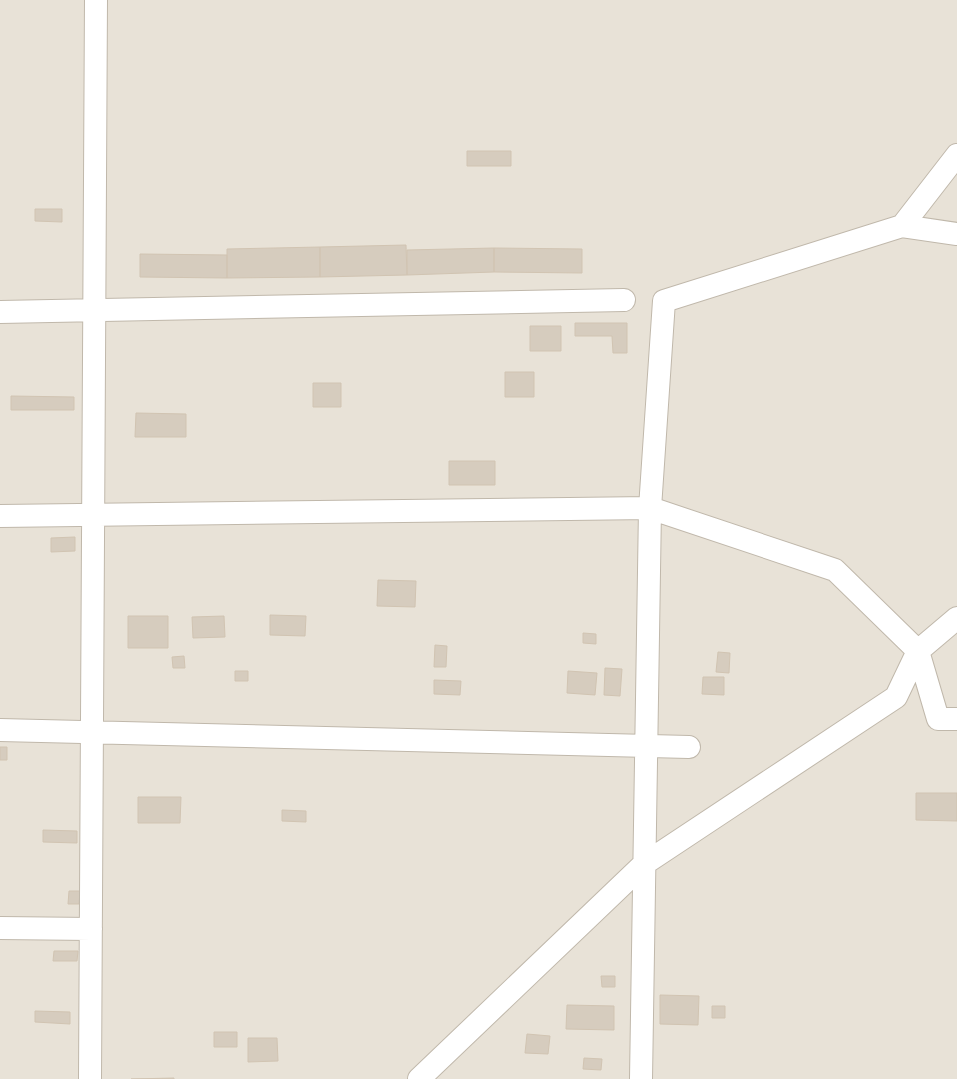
<svg xmlns="http://www.w3.org/2000/svg" width="957" height="1079" viewBox="0 0 957 1079" font-family="Inter,sans-serif">
	<rect width="100%" height="100%" fill="#f4f1e9"/>
	<!-- residential -->
	<path fill="#e8e2d7" d="M0 0H957V1079H0Z"/>
	<!-- building -->
	<path fill="#d6ccbe" stroke="#d1c4b2" d="M467 151H511V166H467Z
		M35 209H62V222L35 221Z
		M406 245 407 275 320 277V247Z
		M320 247V277L227 278V249Z
		M494 248V272L407 275V250Z
		M494 248 582 249V273L494 272Z
		M140 254 227 255V278L140 277Z
		M575 323H627V353H613L612 336H575Z
		M530 326H561V351H530Z
		M505 372H534V397H505Z
		M313 383H341V407H313Z
		M11 396 74 397V410H11Z
		M136 413 186 414V437H135Z
		M449 461H495V485H449Z
		M75 537V551L51 552V538Z
		M378 580 416 581 415 607 377 606Z
		M270 615 306 616 305 636 270 635Z
		M128 616H168V648H128Z
		M224 616 225 637 193 638 192 617Z
		M583 633 596 634V644L583 643Z
		M435 645 447 646 446 667H434Z
		M718 652 730 653 729 673 716 672Z
		M184 656 185 668H173L172 657Z
		M605 668 622 669 620 696 604 695Z
		M235 671H248V681H235Z
		M568 671 597 673 595 695 567 693Z
		M703 677H724V695L702 694Z
		M434 680 461 681 460 695 434 694Z
		M0 747H7V760H0Z
		M916 793H957V821L916 820Z
		M138 797H181L180 823H138Z
		M282 810 306 811V822L282 821Z
		M43 830 77 831V843L43 842Z
		M69 891H80L79 904H68Z
		M54 951H78L77 961H53Z
		M601 976H615V987H602Z
		M660 995 699 996 698 1025 660 1024Z
		M567 1005 614 1006V1030L566 1029Z
		M712 1006H725V1018H712Z
		M35 1011 70 1012V1024L35 1022Z
		M214 1032H237V1047H214Z
		M527 1034 550 1036 548 1054 525 1053Z
		M248 1038H277L278 1061 248 1062Z
		M584 1058 602 1059 601 1070 583 1069Z
		M174 1078V1079H131Z"/>
	<g fill="none" stroke-linecap="round" stroke-linejoin="round">
		<!-- minor casing -->
		<g stroke="#c0b8ab" stroke-width="24">
			<path id="minor" d="M902 226 957 234
				M0 312 624 300
				M0 516 650 508 835 570 918 651 938 719H957
				M0 730 689 747
				M0 928 91 929
				M90 1079 96 0
				M419 1079 644 864 896 697 918 651 957 618
				M641 1079 650 508 664 301 902 226 957 155"/>
		</g>
		<!-- minor -->
		<use href="#minor" stroke="#fff" stroke-width="22"/>
	</g>
</svg>
